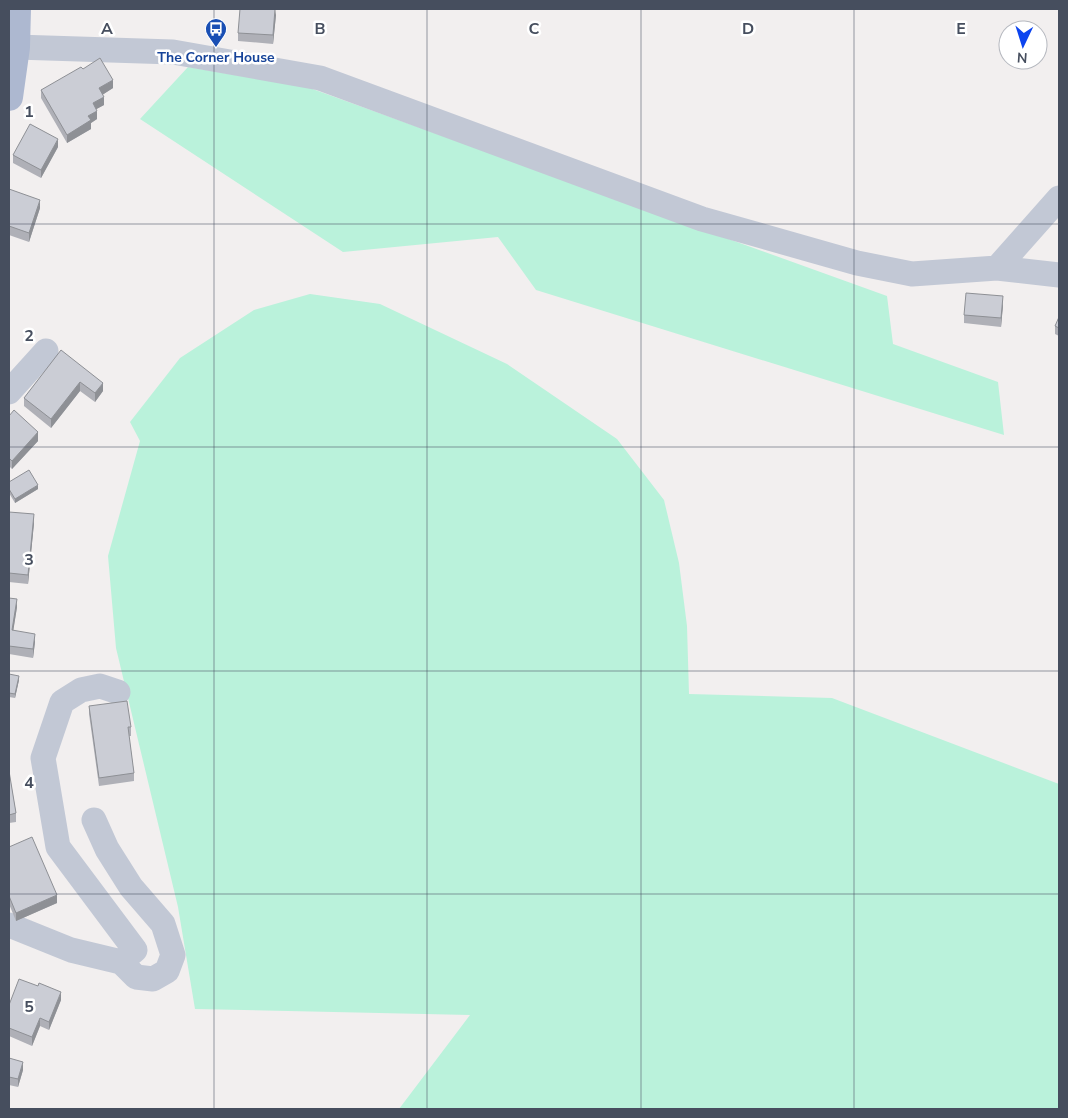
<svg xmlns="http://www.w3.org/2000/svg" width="1068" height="1118" viewBox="0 0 1068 1118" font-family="'Nunito Sans',sans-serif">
	<rect width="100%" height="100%" fill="#f2efef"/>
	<!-- green -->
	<path fill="#baf2db" d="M188 67 307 87 887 296 893 344 998 382 1004 435 536 290 498 237 343 252 140 119Z
		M310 294 380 304 507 364 617 439 664 500 679 563 687 626 689 694 832 698 1059 784V1109H399L470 1015 195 1009 178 907 116 648 108 556 140 441 130 422 180 358 254 310Z"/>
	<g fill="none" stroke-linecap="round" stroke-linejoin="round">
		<!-- minor -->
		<path stroke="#c2c8d5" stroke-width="25" d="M16 47 173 52 320 78 702 219 857 263 912 274 997 268 1059 275
			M997 268 1059 198
			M9 392 46 351
			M94 820 107 849 131 887 163 924 173 955 167 971 153 979 136 977 121 962
			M9 925 71 950 121 962 135 950 58 847 43 758 62 702 81 690 100 686 118 692"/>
		<!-- major -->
		<path stroke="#adb8d0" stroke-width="28" d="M9 97 16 47 17 9"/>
	</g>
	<!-- wall -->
	<path fill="#afb0b7" d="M276 15 273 44 238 41V33Z
		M83 69 113 88 102 95 104 105 96 109 97 119 91 123V129L67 143 41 98V90Z
		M58 147 41 178 13 163V155Z
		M9 189 40 208 29 242 9 235Z
		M1003 305 1001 327 964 323V315Z
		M1059 317V336L1055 334V326Z
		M61 350 103 391 95 402 80 391 51 428 24 406V398Z
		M9 416 38 441 12 469 9 466Z
		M9 482 38 489 15 503 9 493Z
		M9 512 34 523 28 584 9 582Z
		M9 598 17 607 13 631 35 642 33 658 9 654Z
		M9 674 19 680 15 698 9 697Z
		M89 706 131 727V736H129L134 773V781L99 786 89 714Z
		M9 771 16 813V822L9 823Z
		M9 847 57 903 16 921 9 904Z
		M61 1000 49 1030 40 1026 32 1046 9 1036V1005Z
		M9 1058 23 1070 18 1087 9 1085Z"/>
	<!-- shaded-wall -->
	<path fill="#8e9095" d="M275 9 276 15 273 44V35Z
		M113 80V88L99 97V88Z
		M104 97V105L93 111V103Z
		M97 111V119L91 123V129L67 143V135L88 116Z
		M58 139V147L41 178V170Z
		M40 200V208L29 242V233Z
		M1003 296V305L1001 327V318Z
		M80 382V391L51 428V419Z
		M103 383V391L95 402V393Z
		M38 432V441L12 469V461Z
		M38 485V489L15 503V499Z
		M34 514V523L28 584V575Z
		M17 599V607L12 639V630Z
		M35 634V642L33 658V649Z
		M19 676V680L15 698V694Z
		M57 895V903L16 921V913Z
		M61 992V1000L49 1030V1022Z
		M40 1018V1026L32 1046V1037Z
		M10 1039V1048L9 1054V1046Z
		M23 1062V1070L18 1087V1079Z"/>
	<!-- building -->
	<path fill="#cbcdd5" stroke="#8e9095" d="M240 9H275L273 35 238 33Z
		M100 58 113 80 99 88 104 97 93 103 97 111 88 116 91 120 67 135 41 90 81 67 83 69Z
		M30 124 58 139 41 170 13 155Z
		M9 189 40 200 29 233 9 226Z
		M966 293 1003 296 1001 318 964 315Z
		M1059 317V328L1055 326Z
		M61 350 103 383 95 393 80 382 51 419 24 398Z
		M14 410 38 432 12 461 9 458V416Z
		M29 470 38 485 15 499 9 489V482Z
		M9 512 34 514 28 575 9 573Z
		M9 598 17 599 12 630 35 634 33 649 9 646Z
		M9 674 19 676 15 694 9 693Z
		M127 701 131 727H128L134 773 99 778 89 706Z
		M9 771 16 813 9 815Z
		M32 837 57 895 16 913 9 896V847Z
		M19 979 38 986 39 983 61 992 49 1022 40 1018 32 1037 9 1028V1005Z
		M9 1058 23 1062 18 1079 9 1077Z"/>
	<!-- grid -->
	<path fill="none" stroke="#464e5e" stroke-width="1" stroke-opacity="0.55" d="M214 9V1109M427 9V1109M641 9V1109M854 9V1109M9 224H1059M9 447H1059M9 671H1059M9 894H1059"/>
	<!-- icons -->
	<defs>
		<g id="bus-pin" transform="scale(1.125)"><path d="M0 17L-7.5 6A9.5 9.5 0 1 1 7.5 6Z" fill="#1a4fb4" stroke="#fff"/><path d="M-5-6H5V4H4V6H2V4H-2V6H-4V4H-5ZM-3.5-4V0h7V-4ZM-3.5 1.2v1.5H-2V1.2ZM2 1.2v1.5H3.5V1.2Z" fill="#fff"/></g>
	</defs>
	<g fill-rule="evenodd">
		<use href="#bus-pin" x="216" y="29"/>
	</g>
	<g text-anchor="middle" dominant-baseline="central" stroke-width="5" stroke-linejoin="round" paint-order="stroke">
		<!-- transit labels -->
		<g font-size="14" font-weight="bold" fill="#164399" stroke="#fff">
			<text x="216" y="57">The Corner House</text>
		</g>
	</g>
	<g font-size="16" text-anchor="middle" font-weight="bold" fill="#464e5e" stroke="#fff" stroke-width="5" stroke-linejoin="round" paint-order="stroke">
		<text x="107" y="34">A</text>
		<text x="320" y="34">B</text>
		<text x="534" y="34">C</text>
		<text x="748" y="34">D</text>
		<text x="961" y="34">E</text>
		<text x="29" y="117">1</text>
		<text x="29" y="341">2</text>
		<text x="29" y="565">3</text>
		<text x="29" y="788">4</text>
		<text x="29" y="1012">5</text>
	</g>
	<!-- border -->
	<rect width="1068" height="1118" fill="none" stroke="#464e5e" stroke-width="20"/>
	<!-- north arrow -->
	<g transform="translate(1023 45) rotate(184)"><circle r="24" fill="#ffffff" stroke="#b5b8bf"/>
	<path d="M0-4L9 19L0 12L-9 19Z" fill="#0c44ef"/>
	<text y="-8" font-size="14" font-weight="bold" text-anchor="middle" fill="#464e5e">N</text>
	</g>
</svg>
